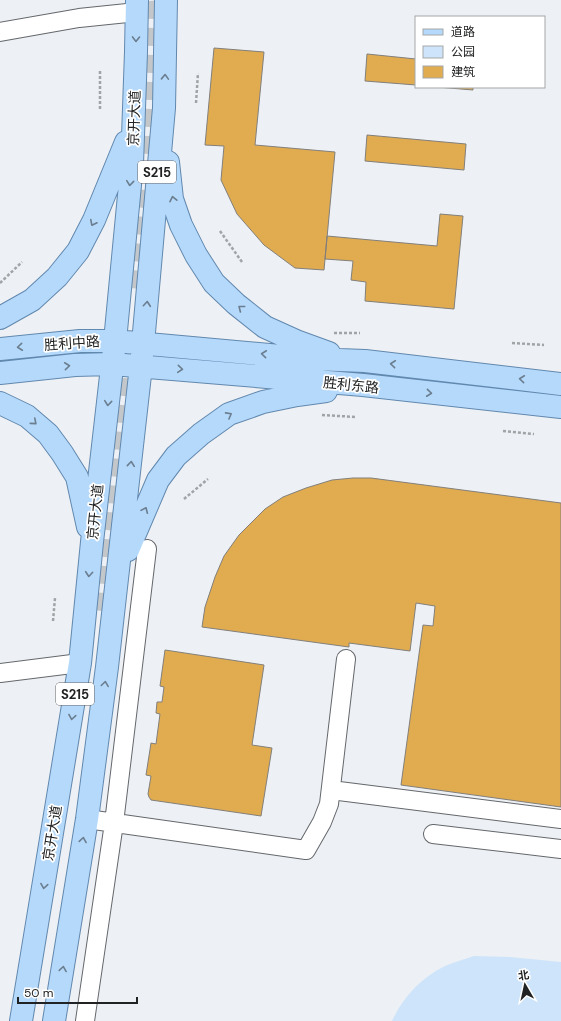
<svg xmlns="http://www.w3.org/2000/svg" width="561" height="1021" viewBox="0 0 561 1021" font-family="'DM Sans','Noto Sans SC',sans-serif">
	<rect width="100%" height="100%" fill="#edf0f4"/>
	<!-- green -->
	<path fill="#cee4fa" d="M474 956 510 957 561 962V1021H392C403 997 421 978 445 966 454 962 465 959 474 956Z"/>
	<!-- building -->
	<path fill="#e1ac50" stroke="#827f7b" d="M214 48 264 52 255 145 335 152 324 270 295 268 264 245 237 214 221 180 224 146 205 145Z
		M367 54 416 59V85L365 81Z
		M437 87H473V90Z
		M367 135 466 144 464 170 365 161Z
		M440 214 463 216 454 309 365 301 366 282 351 280 353 261 325 259 327 236 437 246Z
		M353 478H371L561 503V807L401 785 423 625 433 626 435 606 416 603 410 651 349 643V647L202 627 205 607 215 577 224 556 239 535 265 509 283 497 306 488 332 480Z
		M165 650 264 665 252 745 272 748 261 816 151 800 149 797 148 794 151 776 146 775 151 743 156 744 160 714 156 713 157 702H162L164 687 160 686Z"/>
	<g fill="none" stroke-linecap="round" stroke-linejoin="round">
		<!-- minor-tunnel -->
		<path stroke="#c4c7ca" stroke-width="18" stroke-dasharray="18 9" stroke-linecap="butt" d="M131 288 146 146 152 15 151 0
			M103 611 124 352"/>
		<!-- minor casing -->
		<g stroke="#64676b" stroke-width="20">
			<path id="minor" d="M0 32 79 18 137 12
				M0 673 80 663
				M331 790 561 819
				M87 819 306 850 322 822 329 804 346 659
				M433 834 561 849
				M85 1021 114 823 147 549"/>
		</g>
		<!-- major casing -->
		<g stroke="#6188ae" stroke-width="24">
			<path id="major" d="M168 162 172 199 181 225 196 255 214 283 236 304 265 327 296 341 329 353
				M0 318 32 300 57 277 78 251 94 220 126 142
				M0 349 80 341H115L313 359 365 361 561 384
				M0 373 75 365 112 364 363 385 561 407
				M0 403 27 416 48 434 62 453 77 477 88 527
				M128 550 158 480 176 456 201 434 229 414 263 402 297 395 326 391
				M21 1021 80 663 92 542 115 341 132 164 136 52 137 0
				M54 1021 87 819 107 667 141 366 164 108 166 0"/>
		</g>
		<!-- path -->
		<path stroke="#a1a4a7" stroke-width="2.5" stroke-dasharray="3 2" stroke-linecap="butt" d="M196 103 198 73
			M100 109V71
			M220 231 242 262
			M0 283 22 262
			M334 333H360
			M512 343 544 345
			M322 415 356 417
			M503 431 534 434
			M184 499 208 479
			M53 621 55 598"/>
		<!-- minor -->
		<use href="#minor" stroke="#fff" stroke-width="18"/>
		<!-- major -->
		<use href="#major" stroke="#b5d9fb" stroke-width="22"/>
	</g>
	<!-- one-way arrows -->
	<defs><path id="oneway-chevron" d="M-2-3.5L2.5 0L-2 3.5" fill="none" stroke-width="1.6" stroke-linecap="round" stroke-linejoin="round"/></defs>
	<g stroke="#6b7e8f">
		<use href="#oneway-chevron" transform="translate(136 39) rotate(91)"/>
		<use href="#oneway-chevron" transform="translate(165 77) rotate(-88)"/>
		<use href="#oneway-chevron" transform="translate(130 183) rotate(96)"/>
		<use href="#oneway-chevron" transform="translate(173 199) rotate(-102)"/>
		<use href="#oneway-chevron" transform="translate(93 223) rotate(117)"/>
		<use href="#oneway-chevron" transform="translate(147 304) rotate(-85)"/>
		<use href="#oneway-chevron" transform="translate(241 308) rotate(-142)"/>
		<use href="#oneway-chevron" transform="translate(20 347) rotate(174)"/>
		<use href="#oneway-chevron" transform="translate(264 354) rotate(-174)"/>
		<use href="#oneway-chevron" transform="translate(393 364) rotate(-174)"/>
		<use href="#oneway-chevron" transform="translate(67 366) rotate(-6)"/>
		<use href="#oneway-chevron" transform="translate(180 369) rotate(5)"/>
		<use href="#oneway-chevron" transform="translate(522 379) rotate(-174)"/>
		<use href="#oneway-chevron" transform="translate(429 393) rotate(6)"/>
		<use href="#oneway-chevron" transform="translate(108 403) rotate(96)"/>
		<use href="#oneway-chevron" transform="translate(229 415) rotate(-29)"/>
		<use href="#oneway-chevron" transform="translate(34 422) rotate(41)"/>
		<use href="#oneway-chevron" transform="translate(131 464) rotate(-84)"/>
		<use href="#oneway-chevron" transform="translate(145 510) rotate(-66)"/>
		<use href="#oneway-chevron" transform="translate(89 574) rotate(95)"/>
		<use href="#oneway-chevron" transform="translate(105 684) rotate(-82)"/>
		<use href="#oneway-chevron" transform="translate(72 717) rotate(99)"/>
		<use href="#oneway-chevron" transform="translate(83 840) rotate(-81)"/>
		<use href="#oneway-chevron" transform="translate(44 886) rotate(99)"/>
		<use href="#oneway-chevron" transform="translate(63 969) rotate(-81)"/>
	</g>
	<g text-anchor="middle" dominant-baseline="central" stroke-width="3.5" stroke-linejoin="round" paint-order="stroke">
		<!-- shield labels -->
		<g fill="#fff" stroke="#646465" stroke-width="1">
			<rect x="138" y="161" width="38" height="22" rx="3"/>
			<rect x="56" y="683" width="38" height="22" rx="3"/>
		</g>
		<g font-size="13" font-weight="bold" fill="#212223">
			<text x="157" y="172">S215</text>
			<text x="75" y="694">S215</text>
		</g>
		<!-- street labels -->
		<g font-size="14" fill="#212223" stroke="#fff">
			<text transform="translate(134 118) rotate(-88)">京开大道</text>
			<text transform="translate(72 343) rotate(-4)">胜利中路</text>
			<text transform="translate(351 385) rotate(6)">胜利东路</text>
			<text transform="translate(95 512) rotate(-84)">京开大道</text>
			<text transform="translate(52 833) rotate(-81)">京开大道</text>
		</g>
	</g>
	<!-- legend -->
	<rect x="415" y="16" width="130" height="72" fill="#ffffff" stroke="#a6a7a7"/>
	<rect x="423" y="29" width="20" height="6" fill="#b5d9fb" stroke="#a6a7a7"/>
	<text x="451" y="36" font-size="12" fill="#212223">道路</text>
	<rect x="423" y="46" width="20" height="12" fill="#cee4fa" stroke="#a6a7a7"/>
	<text x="451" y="56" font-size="12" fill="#212223">公园</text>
	<rect x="423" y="66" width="20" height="12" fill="#e1ac50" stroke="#a6a7a7"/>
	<text x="451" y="76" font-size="12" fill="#212223">建筑</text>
	<!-- north arrow -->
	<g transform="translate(525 985) rotate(351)" stroke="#ffffff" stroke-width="3" paint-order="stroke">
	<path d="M0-3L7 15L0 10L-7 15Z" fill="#212223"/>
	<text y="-6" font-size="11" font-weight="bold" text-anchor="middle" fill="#212223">北</text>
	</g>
	<!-- scale -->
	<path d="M18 997v6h119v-6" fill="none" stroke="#212223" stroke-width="2"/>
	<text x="24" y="997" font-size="12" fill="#212223" stroke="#ffffff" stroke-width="3" paint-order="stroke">50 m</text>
</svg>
